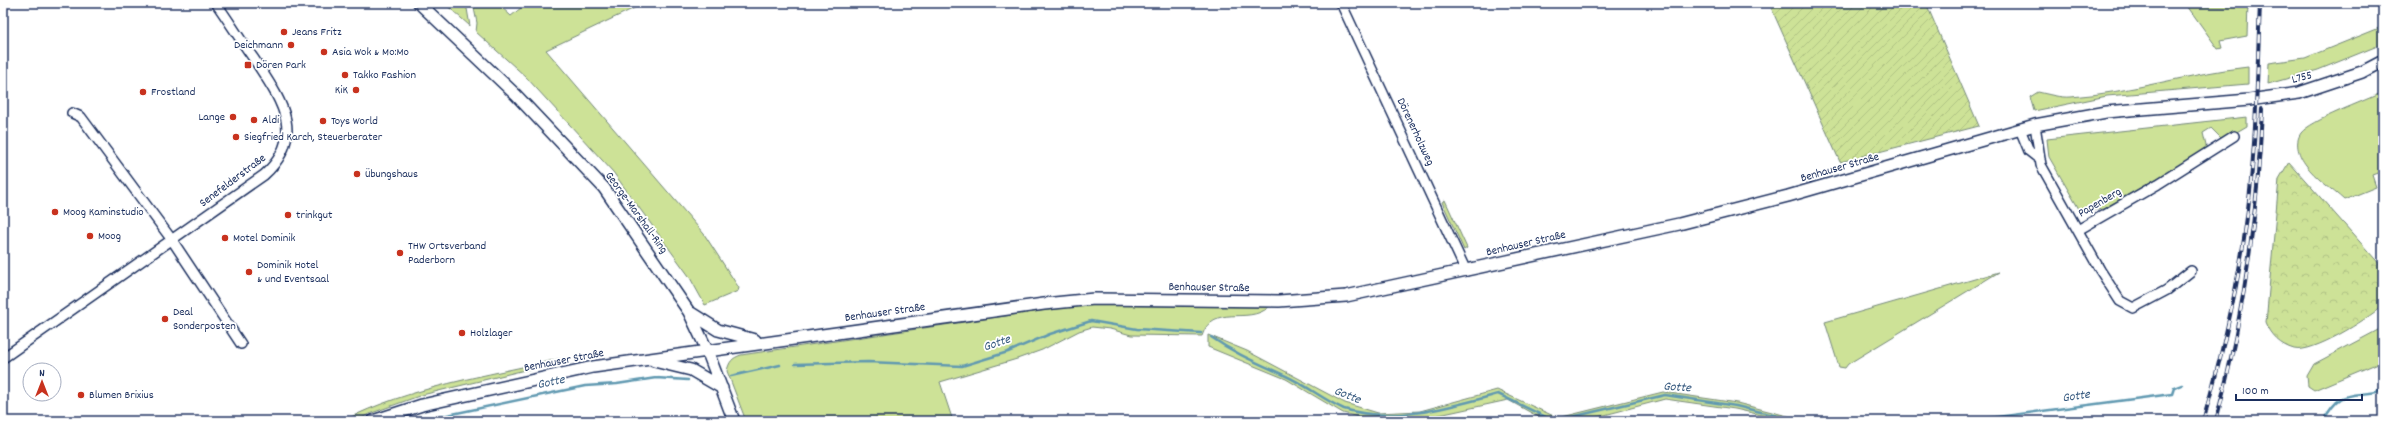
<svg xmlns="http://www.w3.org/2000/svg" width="2386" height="424" viewBox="0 0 2386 424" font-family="Dekko,sans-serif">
	<defs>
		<pattern id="forest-crowns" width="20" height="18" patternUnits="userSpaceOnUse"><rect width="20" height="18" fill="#cde297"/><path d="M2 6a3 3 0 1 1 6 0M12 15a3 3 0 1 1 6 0" fill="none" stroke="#afc285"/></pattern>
		<pattern id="garden-furrows" width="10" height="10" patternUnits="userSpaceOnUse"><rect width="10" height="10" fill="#cde297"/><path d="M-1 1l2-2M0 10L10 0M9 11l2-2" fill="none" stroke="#afc285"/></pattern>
	</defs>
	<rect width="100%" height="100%" fill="#fff"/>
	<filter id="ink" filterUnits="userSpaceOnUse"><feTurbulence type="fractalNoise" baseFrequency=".025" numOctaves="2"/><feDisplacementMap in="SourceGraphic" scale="8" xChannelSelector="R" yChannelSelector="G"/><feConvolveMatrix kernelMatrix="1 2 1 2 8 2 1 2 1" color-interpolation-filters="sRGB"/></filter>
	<g filter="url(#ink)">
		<!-- grass -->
		<path fill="#cde297" stroke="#74887a" d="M444 3H466L470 26Z
			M473 3H497L511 16 527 3H645L546 50 704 234 739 288 738 291 705 305 689 276 613 172 526 77 476 32 477 23Z
			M2185 3H2248L2247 36 2220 41 2222 48 2218 49Z
			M2383 24V42L2375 47 2318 70 2268 84 2269 63 2305 58 2377 29Z
			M2248 67V84L2107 96 2034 111 2030 97 2038 92C2048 94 2060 98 2071 97 2130 93 2189 73 2248 67Z
			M2383 92V171L2372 175 2376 187 2344 200C2332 189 2315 178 2306 165 2299 156 2294 143 2301 133 2311 120 2365 101 2383 92Z
			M2247 117V126L2223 140 2211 128 2203 133 2207 150 2103 209 2086 211 2079 209 2049 157 2047 139Z
			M1445 200 1467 248 1464 250 1442 202Z
			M1999 272 1848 364 1845 368 1839 367 1825 322Z
			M1093 305 1269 307C1247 326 1213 302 1202 336L1131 335 1110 329 1092 327 1079 331 1042 350 1017 359 940 382 953 421H746L727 371C729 362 732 358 741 355L1046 310Z
			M2383 325V361L2314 390 2308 386 2307 376 2314 364 2378 330Z
			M1208 335 1247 351 1345 403 1378 413 1420 411 1497 390 1558 418 1663 392 1737 403 1807 421H1787L1735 409 1665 399 1582 421H1546L1508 400 1421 419 1374 421 1343 413 1286 379 1208 347Z
			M558 359 566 360 422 395 369 414 356 421H343C409 387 486 376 558 359Z"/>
		<!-- forest -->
		<path fill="url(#forest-crowns)" stroke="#74887a" d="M2289 162 2383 268 2381 307C2367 319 2313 354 2294 349 2280 345 2271 336 2266 323L2279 179Z"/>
		<!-- garden -->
		<path fill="url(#garden-furrows)" stroke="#74887a" d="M1769 3H1926L1979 126 1840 162Z"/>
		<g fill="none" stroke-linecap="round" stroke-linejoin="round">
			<!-- stream -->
			<path stroke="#6199b1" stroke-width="2.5" d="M1211 337C1237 355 1258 363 1286 376 1306 385 1324 400 1344 409 1393 424 1450 407 1498 394L1554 421
				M795 364 868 362 962 366 1008 352 1050 334 1091 321 1137 329 1201 333
				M731 376 780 365
				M419 421 585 386 617 384 656 378 688 380
				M1555 421 1665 395 1736 406 1798 421
				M1967 421 2172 394 2174 388 2182 385
				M2323 421C2341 390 2346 397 2377 392L2383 384"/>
			<!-- minor casing -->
			<g stroke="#1b2f5e" stroke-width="12">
				<path id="minor" d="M1341 3 1466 271
					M72 113 81 117 172 240 241 344
					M2035 125 2041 165 2100 270 2120 301 2133 308 2167 290 2191 271
					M2020 129 2029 151 2038 158
					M2078 230 2158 184 2234 136
					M3 358 264 175C308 135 280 99 254 59 241 41 229 21 216 3"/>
			</g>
			<!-- major casing -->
			<g stroke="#1b2f5e" stroke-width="14">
				<path id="major" d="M419 3 516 95 604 188 689 312 707 350 734 421
					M691 313 718 330 755 340
					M654 361 691 370 722 388
					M373 421 422 405 593 367 1044 304 1094 299 1279 301 1346 296 1679 224 1788 196 2035 125 2106 112 2249 100 2299 93 2362 72 2383 61"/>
			</g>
			<!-- minor -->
			<use href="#minor" stroke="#fff" stroke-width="9"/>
			<!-- major -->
			<use href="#major" stroke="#fff" stroke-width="11"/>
			<!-- rail casing -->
			<g stroke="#1b2f5e" stroke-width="4">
				<path id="rail" d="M2203 421C2221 359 2236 296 2245 232 2256 157 2257 79 2260 3
					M2216 421C2243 319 2258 215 2262 109"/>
			</g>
			<!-- rail -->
			<use href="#rail" stroke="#fff" stroke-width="2.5" stroke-dasharray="8" stroke-linecap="butt"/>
		</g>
	</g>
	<!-- markers -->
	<g fill="#c8321e" stroke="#fff" stroke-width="1.5">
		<circle cx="284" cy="32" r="4"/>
		<circle cx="291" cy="45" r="4"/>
		<circle cx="324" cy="52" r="4"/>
		<rect x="244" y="61" width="8" height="8" rx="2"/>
		<circle cx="345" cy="75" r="4"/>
		<circle cx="356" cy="90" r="4"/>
		<circle cx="143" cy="92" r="4"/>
		<circle cx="233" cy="117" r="4"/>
		<circle cx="254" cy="120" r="4"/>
		<circle cx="323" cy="121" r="4"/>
		<circle cx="236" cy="137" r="4"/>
		<circle cx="357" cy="174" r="4"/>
		<circle cx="55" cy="212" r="4"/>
		<circle cx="288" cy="215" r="4"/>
		<circle cx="90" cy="236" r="4"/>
		<circle cx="225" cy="238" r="4"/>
		<circle cx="400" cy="253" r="4"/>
		<circle cx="249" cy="272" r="4"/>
		<circle cx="165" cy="319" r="4"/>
		<circle cx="462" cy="333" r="4"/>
		<circle cx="81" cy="395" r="4"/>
	</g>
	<g text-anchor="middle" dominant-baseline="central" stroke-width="3.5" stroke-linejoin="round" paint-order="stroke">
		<!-- poi labels -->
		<g font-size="12" fill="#1b2f5e" stroke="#fff" text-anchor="start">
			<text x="292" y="32">Jeans Fritz</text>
			<text x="283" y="45" text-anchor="end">Deichmann</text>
			<text x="332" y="52">Asia Wok &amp; Mo:Mo</text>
			<text x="256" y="65">Dören Park</text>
			<text x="353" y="75">Takko Fashion</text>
			<text x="348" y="90" text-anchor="end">KiK</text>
			<text x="151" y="92">Frostland</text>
			<text x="225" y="117" text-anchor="end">Lange</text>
			<text x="262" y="120">Aldi</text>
			<text x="331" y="121">Toys World</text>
			<text x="244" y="137">Siegfried Karch, Steuerberater</text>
			<text x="365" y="174">Übungshaus</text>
			<text x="63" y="212">Moog Kaminstudio</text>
			<text x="296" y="215">trinkgut</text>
			<text x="98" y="236">Moog</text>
			<text x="233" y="238">Motel Dominik</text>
			<text x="408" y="246">THW Ortsverband<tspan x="408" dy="14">Paderborn</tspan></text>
			<text x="257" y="265">Dominik Hotel<tspan x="257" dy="14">&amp; und Eventsaal</tspan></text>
			<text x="173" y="312">Deal<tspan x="173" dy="14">Sonderposten</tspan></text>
			<text x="470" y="333">Holzlager</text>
			<text x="89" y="395">Blumen Brixius</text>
		</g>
		<!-- street labels -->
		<g font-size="12" fill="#1b2f5e" stroke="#fff">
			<text transform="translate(2302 78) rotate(-15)">L755</text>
			<text transform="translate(1415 132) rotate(65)">Dörenerholzweg</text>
			<text transform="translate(1840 168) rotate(-16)">Benhauser Straße</text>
			<text transform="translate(233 181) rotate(-37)">Senefelderstraße</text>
			<text transform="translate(2100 203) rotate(-30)">Papenberg</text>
			<text transform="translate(636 213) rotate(54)">George-Marshall-Ring</text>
			<text transform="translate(1526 244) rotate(-13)">Benhauser Straße</text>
			<text transform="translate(1209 288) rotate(1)">Benhauser Straße</text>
			<text transform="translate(885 313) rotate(-8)">Benhauser Straße</text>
			<text transform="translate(564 361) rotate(-11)">Benhauser Straße</text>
		</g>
		<!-- water labels -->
		<g font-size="13" font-style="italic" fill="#385b80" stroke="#fff">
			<text transform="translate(997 344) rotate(-19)">Gotte</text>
			<text transform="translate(551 383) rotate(-12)">Gotte</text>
			<text transform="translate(1677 388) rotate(4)">Gotte</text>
			<text transform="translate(1347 396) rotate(22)">Gotte</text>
			<text transform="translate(2076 397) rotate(-8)">Gotte</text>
		</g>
	</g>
	<!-- margin -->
	<rect width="2386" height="424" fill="none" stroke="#fff" stroke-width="16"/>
	<rect x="8" y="8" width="2370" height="408" fill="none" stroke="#1b2f5e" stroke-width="1.5" filter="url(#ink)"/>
	<!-- north arrow -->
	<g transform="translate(42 382)"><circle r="19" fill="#ffffff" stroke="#a4acbf"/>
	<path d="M0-3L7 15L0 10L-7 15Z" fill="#c8321e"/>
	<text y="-6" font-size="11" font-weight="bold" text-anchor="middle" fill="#1b2f5e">N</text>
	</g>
	<!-- scale -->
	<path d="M2236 394v6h126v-6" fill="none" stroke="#1b2f5e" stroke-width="2"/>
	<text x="2242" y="394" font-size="12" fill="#1b2f5e" stroke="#ffffff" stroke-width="3" paint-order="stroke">100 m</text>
</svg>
